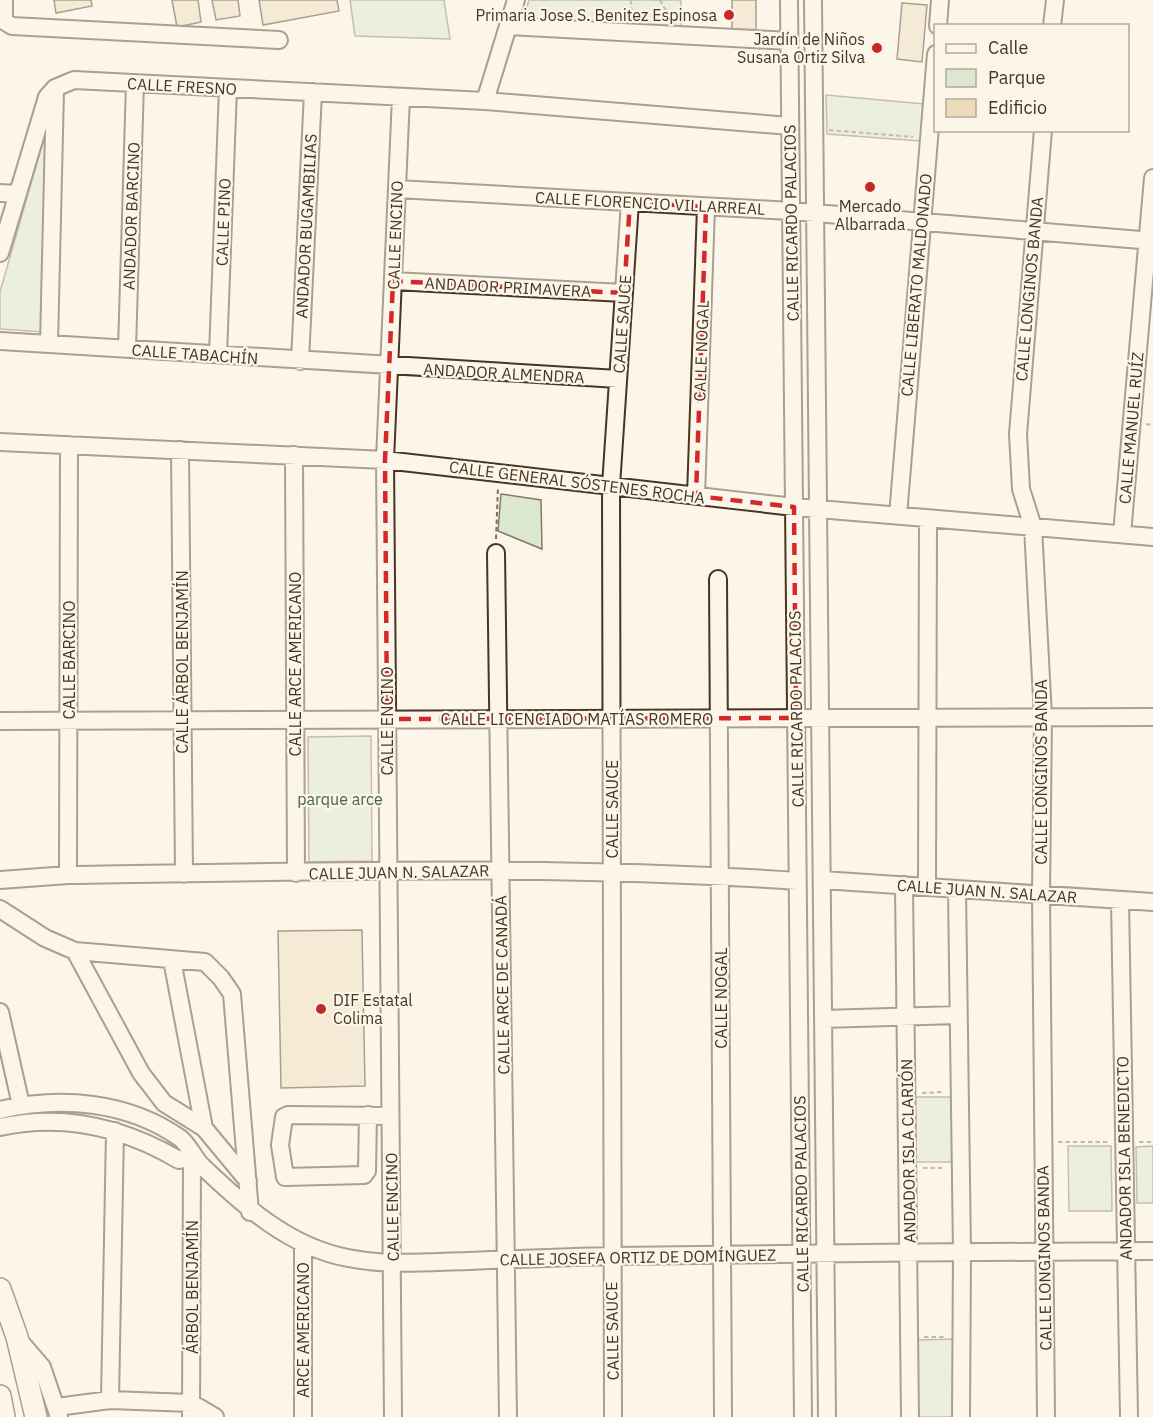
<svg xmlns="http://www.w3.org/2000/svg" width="1153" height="1417" viewBox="0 0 1153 1417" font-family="'IBM Plex Sans',sans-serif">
	<rect width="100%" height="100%" fill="#fbf6e9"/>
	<!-- green -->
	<path fill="#dce7d0" stroke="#887966" stroke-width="1.5" d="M350 0H444L450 39 355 36Z
		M529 0H681V30L523 21Z
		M826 95 924 104 920 141 827 134Z
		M48 124 43 332 0 329V292Z
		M501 494 541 500 542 549 498 531Z
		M371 736 372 861 309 862 308 737Z
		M912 1097H956V1162H913Z
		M1068 1146H1111L1112 1211H1069Z
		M1153 1146V1203H1137L1136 1147Z
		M954 1339V1417H916V1340Z"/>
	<!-- building -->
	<path fill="#ecdcbc" stroke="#4a3520" stroke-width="1.5" d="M54 0H91L92 6 56 13Z
		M172 0H198L201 22 177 27Z
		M212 0H238L240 16 216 20Z
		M259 0H337L339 11 263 25Z
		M732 0H756V30L732 29Z
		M902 3 927 5 922 62 897 59Z
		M362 930 365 1086 281 1088 278 931Z"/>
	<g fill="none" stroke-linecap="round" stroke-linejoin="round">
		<!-- minor casing -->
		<g stroke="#4a3520" stroke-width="20">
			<path id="minor" d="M4 0V21L12 26 279 40
				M789 0 803 1417
				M813 0 827 1417
				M508 26 790 41
				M938 26 940 0
				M1052 26 1055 0
				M485 101 516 0
				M1043 130 1018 434 1021 489 1033 527 1043 717 1041 895 1046 1417
				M397 189 791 211 1153 241
				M0 193 17 194
				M0 253 47 97 55 88 74 80 485 101 790 126
				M393 281 624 293
				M0 341 618 379
				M49 344 55 90
				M127 349 135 83
				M218 355 228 88
				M300 361 313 92
				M0 442 385 460 794 507 1153 537
				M180 450 184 874
				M294 455 296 873
				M696 496 706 207
				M898 516 936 54
				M1122 534 1153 178
				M496 553 508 1417
				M718 579 723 1417
				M0 721 1153 717
				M68 875 69 445
				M0 880 68 875C311 872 555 864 797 881
				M822 880 1153 902
				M904 885 910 1417
				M927 887 928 518
				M957 889 962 1252 961 1417
				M1120 900 1129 1417
				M0 909 45 938 75 951 205 962 221 978 232 994 250 1212
				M75 951 141 1073 164 1103 204 1128 248 1181
				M172 960 204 1128
				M0 1012 21 1105
				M823 1019 958 1015
				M0 1110C60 1096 127 1101 180 1138 189 1145 194 1158 202 1166 244 1206 289 1247 348 1258 388 1266 428 1262 469 1261 517 1259 566 1257 614 1256 794 1253 973 1252 1153 1251
				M368 1115 367 1171 364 1175 285 1177 280 1145 284 1117 288 1115 390 1116
				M0 1127C64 1113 123 1127 179 1160L192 1157
				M17 1338 42 1367 59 1417
				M110 1400 115 1131
				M57 1407 110 1400 191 1403 215 1417
				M191 1417 192 1157
				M303 1417V1244
				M393 1417 385 460 401 97
				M613 1417 611 486 630 202"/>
		</g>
		<!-- major casing -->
		<g stroke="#4a3520" stroke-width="24">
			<path id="major" d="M0 1289 17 1337 36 1417
				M0 1396 4 1417"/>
		</g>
		<!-- path -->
		<path stroke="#7f6f5c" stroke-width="2" stroke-dasharray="4.5 3" stroke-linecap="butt" d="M631 0 632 18
			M660 0 671 20
			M829 130 913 137
			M1146 424 1153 425
			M496 539 498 487
			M922 1093 944 1092
			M1058 1142H1109
			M1139 1142H1153
			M923 1168H944
			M924 1337H945"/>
		<!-- minor -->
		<use href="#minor" stroke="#fbf6e9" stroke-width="16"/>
		<!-- major -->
		<use href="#major" stroke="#fbf6e9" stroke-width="21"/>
	</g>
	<!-- marked area -->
	<path d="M0 0H1153V1417H0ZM630 202 706 207 696 496 794 507 796 718 387 719 385 460 393 281 624 293Z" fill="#fbf6e9" fill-opacity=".55" fill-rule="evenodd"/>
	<path fill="none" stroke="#d62828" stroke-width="4.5" stroke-dasharray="12 8" stroke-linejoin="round" d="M630 202 706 207 696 496 794 507 796 718 387 719 385 460 393 281 624 293Z"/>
	<!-- markers -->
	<g fill="#c62828" stroke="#fbf6e9" stroke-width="2">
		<circle cx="729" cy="15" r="6"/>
		<circle cx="877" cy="48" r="6"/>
		<circle cx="870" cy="187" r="6"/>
		<circle cx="321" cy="1009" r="6"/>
	</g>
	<g text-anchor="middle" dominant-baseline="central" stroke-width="4.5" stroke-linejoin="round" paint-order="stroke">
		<!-- poi labels -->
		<g font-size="16" fill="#4a3520" stroke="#fbf6e9" text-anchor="end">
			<text x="717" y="15">Primaria Jose S. Benitez Espinosa</text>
			<text x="865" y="39">Jardín de Niños<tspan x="865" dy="18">Susana Ortiz Silva</tspan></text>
			<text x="870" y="206" text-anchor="middle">Mercado<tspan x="870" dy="18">Albarrada</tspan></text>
			<text x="333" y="1000" text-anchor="start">DIF Estatal<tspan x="333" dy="18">Colima</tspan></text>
		</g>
		<!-- street labels -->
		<g font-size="16" fill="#4a3520" stroke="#fbf6e9">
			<text transform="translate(182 86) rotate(3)">CALLE FRESNO</text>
			<text transform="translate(650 203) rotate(3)">CALLE FLORENCIO VILLARREAL</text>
			<text transform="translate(131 216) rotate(-88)">ANDADOR BARCINO</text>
			<text transform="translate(223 222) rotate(-88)">CALLE PINO</text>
			<text transform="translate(791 223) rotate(-91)">CALLE RICARDO PALACIOS</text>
			<text transform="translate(306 226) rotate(-87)">ANDADOR BUGAMBILIAS</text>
			<text transform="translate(395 235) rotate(-88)">CALLE ENCINO</text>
			<text transform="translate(916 285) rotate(-85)">CALLE LIBERATO MALDONADO</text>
			<text transform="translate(508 287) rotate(3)">ANDADOR PRIMAVERA</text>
			<text transform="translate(1029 289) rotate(-85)">CALLE LONGINOS BANDA</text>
			<text transform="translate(622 324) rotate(-86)">CALLE SAUCE</text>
			<text transform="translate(701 351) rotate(-88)">CALLE NOGAL</text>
			<text transform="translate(195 354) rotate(4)">CALLE TABACHÍN</text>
			<text transform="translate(504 373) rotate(3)">ANDADOR ALMENDRA</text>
			<text transform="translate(1131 428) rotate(-85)">CALLE MANUEL RUÍZ</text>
			<text transform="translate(577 482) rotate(7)">CALLE GENERAL SÓSTENES ROCHA</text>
			<text transform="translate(69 660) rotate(-90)">CALLE BARCINO</text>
			<text transform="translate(182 662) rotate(-90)">CALLE ÁRBOL BENJAMÍN</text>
			<text transform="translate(295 664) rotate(-90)">CALLE ARCE AMERICANO</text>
			<text transform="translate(796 709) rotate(-91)">CALLE RICARDO PALACIOS</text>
			<text x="577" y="719">CALLE LICENCIADO MATÍAS ROMERO</text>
			<text transform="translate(387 721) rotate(-90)">CALLE ENCINO</text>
			<text transform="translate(1041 772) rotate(-90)">CALLE LONGINOS BANDA</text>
			<text transform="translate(612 809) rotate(-90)">CALLE SAUCE</text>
			<text transform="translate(399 872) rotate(-1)">CALLE JUAN N. SALAZAR</text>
			<text transform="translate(987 891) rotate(4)">CALLE JUAN N. SALAZAR</text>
			<text transform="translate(502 985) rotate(-91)">CALLE ARCE DE CANADÁ</text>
			<text transform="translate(721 998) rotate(-90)">CALLE NOGAL</text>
			<text transform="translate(908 1151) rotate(-91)">ANDADOR ISLA CLARIÓN</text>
			<text transform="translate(1124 1158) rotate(-91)">ANDADOR ISLA BENEDICTO</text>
			<text transform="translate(801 1194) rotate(-91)">CALLE RICARDO PALACIOS</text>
			<text transform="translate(392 1207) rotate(-91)">CALLE ENCINO</text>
			<text transform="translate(638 1257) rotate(-1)">CALLE JOSEFA ORTIZ DE DOMÍNGUEZ</text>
			<text transform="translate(1044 1258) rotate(-91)">CALLE LONGINOS BANDA</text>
			<text transform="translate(192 1287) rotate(-90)">ÁRBOL BENJAMÍN</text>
			<text transform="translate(303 1330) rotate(-90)">ARCE AMERICANO</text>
			<text transform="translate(612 1331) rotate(-91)">CALLE SAUCE</text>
		</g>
		<!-- park labels -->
		<g font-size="16" fill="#436837" stroke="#fbf6e9">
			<text x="340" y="799">parque arce</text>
		</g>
	</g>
	<!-- legend -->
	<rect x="934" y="24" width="195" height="108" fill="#fbf6e9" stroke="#b4a999" stroke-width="1.5"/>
	<rect x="946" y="44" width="30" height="9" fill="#fbf6e9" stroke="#b4a999" stroke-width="1.5"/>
	<text x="988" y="54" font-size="18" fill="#4a3520">Calle</text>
	<rect x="946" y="69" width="30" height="18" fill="#dce7d0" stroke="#b4a999" stroke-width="1.5"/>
	<text x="988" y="84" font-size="18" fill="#4a3520">Parque</text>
	<rect x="946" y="99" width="30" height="18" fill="#ecdcbc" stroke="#b4a999" stroke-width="1.5"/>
	<text x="988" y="114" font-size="18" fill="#4a3520">Edificio</text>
</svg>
